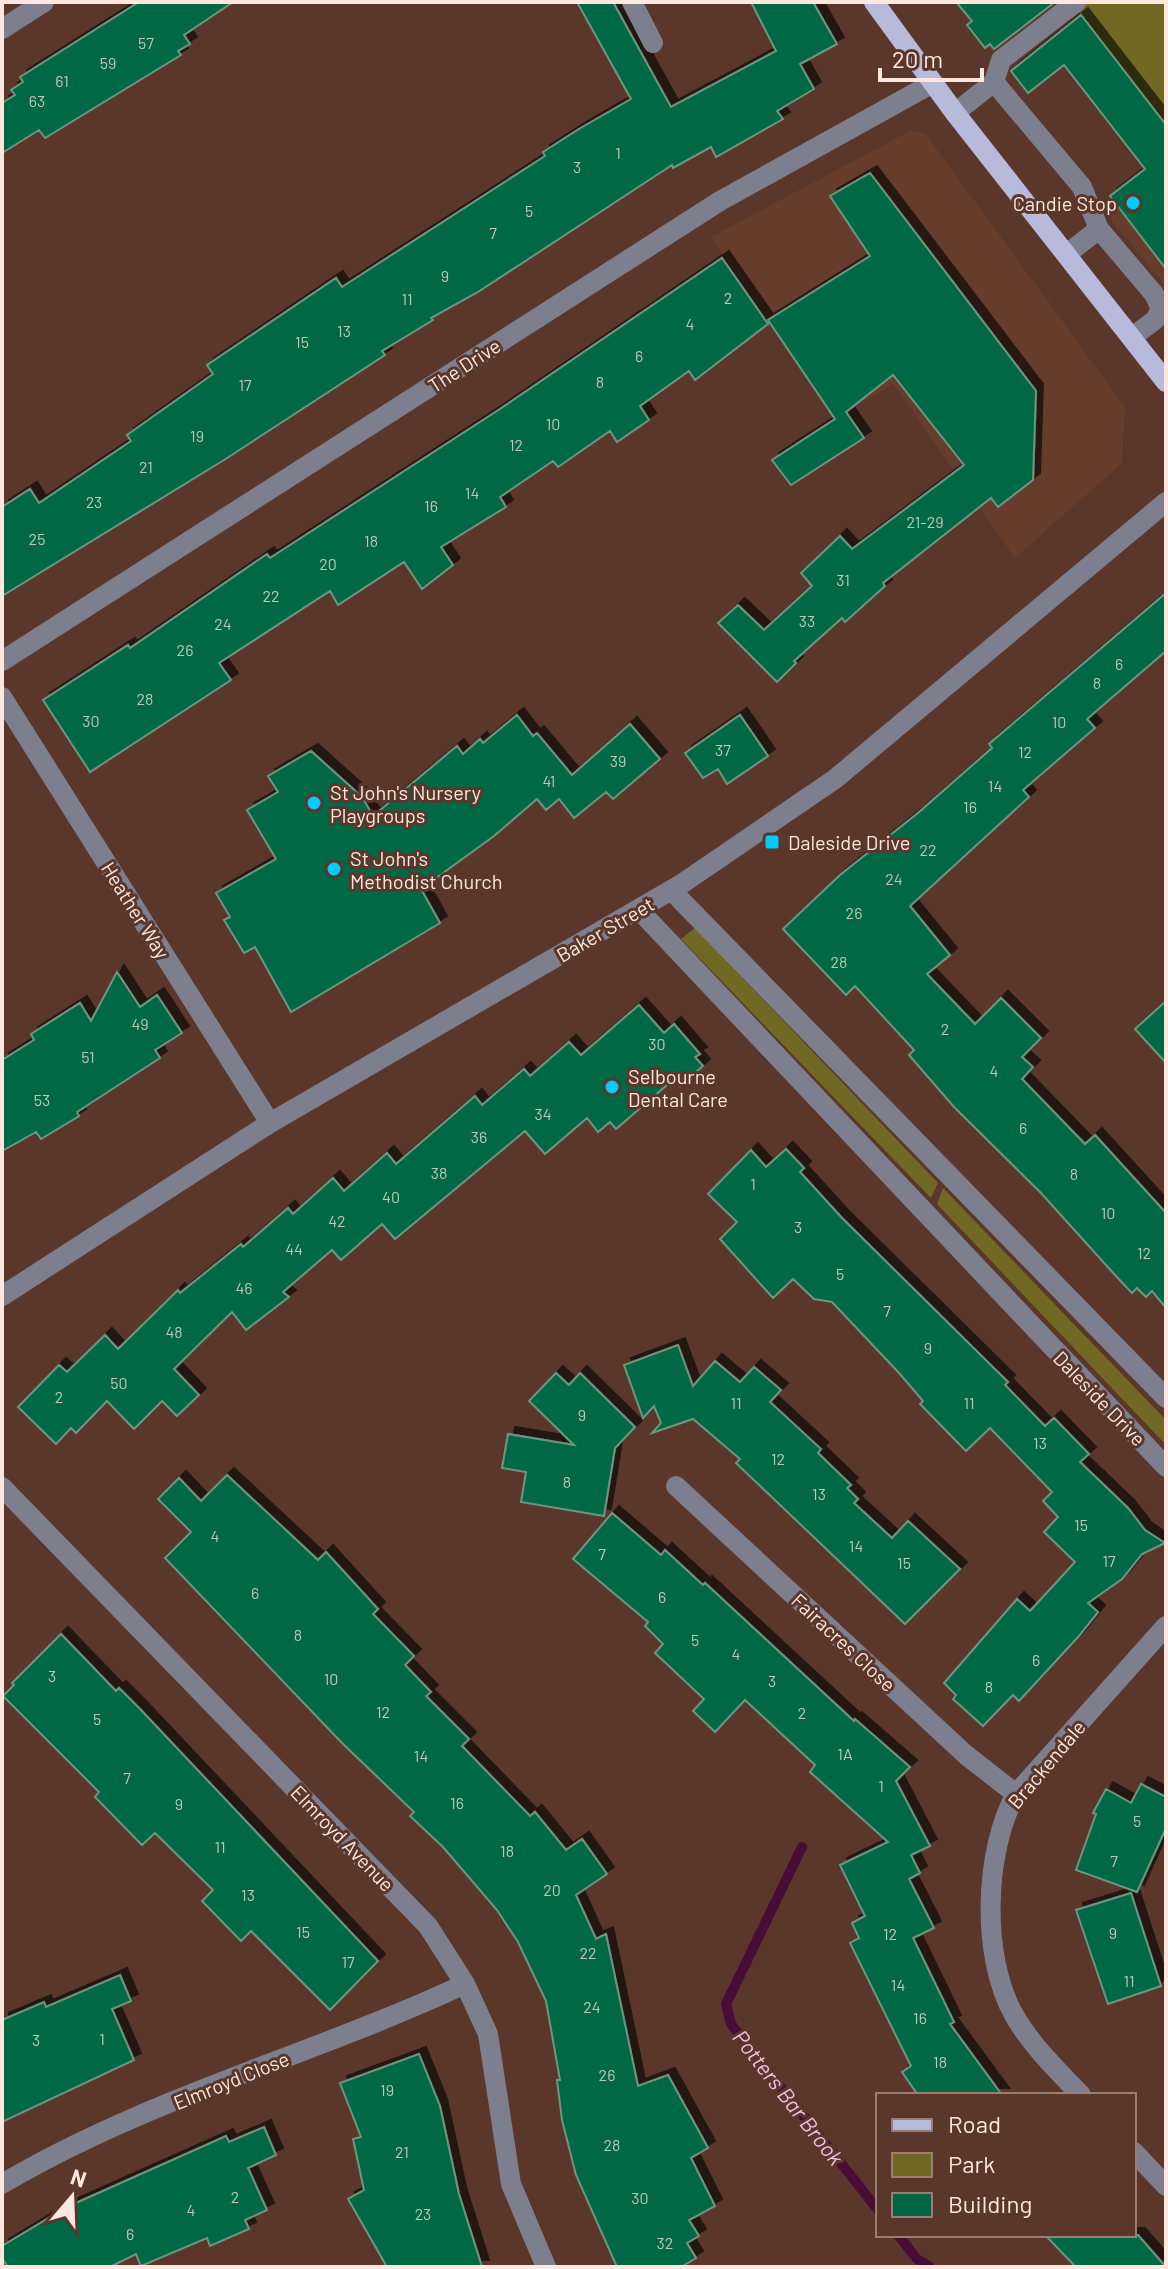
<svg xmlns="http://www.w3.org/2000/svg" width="1168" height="2269" viewBox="0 0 1168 2269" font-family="Barlow,sans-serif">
	<defs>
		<filter id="shadow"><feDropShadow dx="7" dy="-7" stdDeviation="0" flood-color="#0009"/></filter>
	</defs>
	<rect width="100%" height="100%" fill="#5a372a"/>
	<!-- built -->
	<path fill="#663c2c" d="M910 131 925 133 1125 407 1122 463 1015 558 893 384 835 419 711 237Z
		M1166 153V287L1099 205Z"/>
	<!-- green -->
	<path fill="#716923" d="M1086 2H1166V125L1077 9Z
		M695 928 938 1183 931 1198 681 939Z
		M943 1188 1166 1420V1445L937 1204Z"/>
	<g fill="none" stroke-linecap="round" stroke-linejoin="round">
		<!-- stream -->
		<path stroke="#470d36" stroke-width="10" d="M802 1847 726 2004 731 2024 878 2210
			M898 2235 917 2259 930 2267"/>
	</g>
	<!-- building -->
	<path fill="#006744" stroke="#6d9681" stroke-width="2" filter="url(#shadow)" d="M139 2H233L184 35 190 44 178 51 181 55 45 138 39 130 2 153V103L15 95 11 90 23 82 20 77Z
		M577 2H613L671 107 776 51 751 2H813L837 44 800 64 814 89 777 111 783 119 716 157 711 147 673 168 672 165 478 292 431 318 433 320 382 351 385 355 224 460 2 596V507L30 489 39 503 131 441 127 435 213 374 207 365 336 278 342 287 545 156 543 152 579 129 631 99Z
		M956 2H1055L994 49 990 44 985 48 967 25 972 21Z
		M1081 15 1166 125V269L1110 196 1145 169 1064 65 1028 93 1011 71Z
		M870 173 1036 391 1033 480 998 507 991 498 883 583 885 586 845 622 842 618 794 661 796 663 777 682 718 623 738 605 764 630 812 586 801 573 840 536 852 549 964 465 893 375 846 412 864 438 791 485 772 460 835 419 768 320 870 256 830 196Z
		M722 258 768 324 695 380 689 371 640 406 649 420 617 442 610 431 558 467 553 461 500 497 506 507 441 547 453 565 422 589 404 562 338 605 330 591 219 663 231 680 90 772 43 700 128 645 130 648 267 554 270 558 500 409Z
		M1166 593V651L1087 719 1095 728 1023 790 1029 797 910 906 950 955 927 974 975 1024 1001 998 1041 1038 1022 1057 1033 1067 1022 1079 1085 1144 1095 1135 1166 1213V1308L1152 1291 1146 1297 1137 1288 1132 1293 1115 1275 1041 1193 954 1107 909 1055 914 1050 855 986 846 995 783 929 840 875 918 813 992 748 989 744Z
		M517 715 533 736 537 733 572 775 630 724 660 759 613 799 606 792 574 818 559 799 546 810 537 799 494 836 421 889 440 923 291 1012 255 947 244 953 224 920 230 917 216 893 276 859 247 810 278 792 268 776 311 751 362 797 373 816 457 746 463 754 480 739 483 743Z
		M740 715 768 756 727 784 718 769 703 778 685 753Z
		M117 972 140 1007 157 995 182 1033 155 1050 160 1058 77 1112 79 1116 41 1139 36 1132 2 1151V1060L34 1040 31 1034 80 1003 91 1021Z
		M1166 1001V1063L1135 1029Z
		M639 1005 664 1033 674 1024 700 1054 695 1057 703 1066 680 1086 674 1079 616 1129 610 1122 598 1132 587 1118 545 1154 525 1131 395 1239 382 1224 341 1260 332 1250 283 1292 289 1297 246 1330 232 1312 174 1369 199 1395 177 1416 162 1401 134 1429 107 1401 76 1433 71 1428 56 1444 18 1407 59 1365 67 1372 105 1335 118 1349 178 1290 180 1293 241 1244 243 1247 288 1208 293 1214 333 1178 344 1191 387 1153 396 1164 475 1096 482 1105 524 1069 530 1076 569 1042 581 1055Z
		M786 1149 804 1168 800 1172 842 1218 1008 1382 1005 1385 1045 1426 1054 1418 1089 1454 1080 1462 1128 1508 1145 1530 1165 1543 1142 1554 1122 1579 1088 1603 1098 1612 1078 1637 1019 1701 1013 1695 983 1726 953 1699 956 1695 944 1683 1017 1599 1030 1611 1075 1562 1044 1532 1058 1517 1043 1501 1052 1492 990 1428 966 1451 920 1404 923 1401 900 1374 832 1302 814 1299 793 1279 773 1298 720 1239 737 1222 708 1194 751 1150 766 1167Z
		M678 1345 693 1386 715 1361 740 1382 754 1367 781 1390 770 1402 821 1449 818 1453 851 1485 847 1488 858 1499 854 1503 892 1538 908 1521 960 1569 905 1624 736 1463 740 1459 693 1419 652 1433 661 1423 654 1406 643 1418 624 1365Z
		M556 1373 569 1385 580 1373 635 1427 615 1448 604 1516 521 1502 526 1472 502 1468 508 1434 574 1445 529 1401Z
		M227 1475 318 1560 326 1552 378 1609 373 1614 414 1656 405 1665 431 1692 426 1696 469 1739 462 1746 530 1816 535 1812 566 1850 582 1839 607 1874 576 1895 596 1939 606 1934 638 2086 668 2075 708 2148 691 2158 715 2206 689 2220 699 2236 687 2243 696 2258 681 2267H617L576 2175 562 2120 557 2080H560L546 2001 518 1942 497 1910 443 1847 410 1816 414 1812 342 1743 165 1558 191 1532 158 1499 179 1478 201 1501Z
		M612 1513 661 1555 665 1550 703 1585 705 1583 854 1721 855 1719 910 1767 896 1781 930 1846 911 1855 920 1873 909 1879 934 1928 913 1938 954 2022 950 2024 1002 2095H918L902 2072 911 2066 850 1943 859 1938 852 1923 865 1916 840 1865 888 1842 810 1772 815 1765 745 1700 715 1732 693 1711 704 1699 655 1653 663 1644 645 1626 648 1622 573 1559Z
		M61 1634 116 1691 119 1688 140 1709 378 1961 330 2010 251 1931 241 1941 202 1901 213 1890 155 1833 142 1845 95 1797 99 1792 3 1696 14 1685 12 1683Z
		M1141 1784 1166 1797V1828L1137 1892 1076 1870 1096 1814 1093 1813 1106 1789 1131 1803Z
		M1131 1893 1161 1986 1108 2004 1076 1910Z
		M120 1975 131 2001 112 2009 134 2060 2 2122V2020L44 2002 46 2007Z
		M419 2054 440 2106 459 2194 482 2267H387L348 2199 364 2190 353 2139 361 2137 340 2083Z
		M264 2127 276 2155 248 2168 267 2210 245 2220 249 2229 210 2246 207 2238 141 2266 136 2254 110 2267H8L2 2258V2246L67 2207 226 2136 229 2142Z
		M1045 2235H1138L1166 2267H1076Z"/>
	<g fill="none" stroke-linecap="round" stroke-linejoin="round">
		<!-- minor -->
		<path stroke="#7d7f8f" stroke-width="20" d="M632 2 653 43
			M1076 2 1001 60 994 82 1082 187 1099 229 1154 294 1161 309 1155 320 1132 337
			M2 29 44 2
			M955 113 994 82
			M1067 254 1099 229
			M2 661 720 201 933 83
			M2 697 270 1123
			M672 891 1166 1398
			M639 910 1166 1467
			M2 1296 270 1123 680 885 835 779 1166 502
			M676 1486 966 1755 1016 1794
			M2 1487 428 1926 465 1984 488 2034 511 2184 546 2267
			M1081 2095C1057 2070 1031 2045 1014 2015 981 1957 984 1851 1016 1794L1166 1626
			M1134 2152 1166 2186
			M2 2184C147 2098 313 2055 465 1984"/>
		<!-- major -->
		<path stroke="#b8badc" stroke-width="20" d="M874 2 955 113 1166 382"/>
	</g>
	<!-- markers -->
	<g fill="#00cbf9" stroke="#5a372a" stroke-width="3">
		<circle cx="1133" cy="203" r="8"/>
		<circle cx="314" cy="803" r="8"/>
		<rect x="764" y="834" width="16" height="16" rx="4"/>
		<circle cx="334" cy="869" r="8"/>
		<circle cx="612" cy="1087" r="8"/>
	</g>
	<g text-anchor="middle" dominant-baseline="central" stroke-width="6" stroke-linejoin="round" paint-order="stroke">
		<!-- number labels -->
		<g font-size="16" fill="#bec7b8">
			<text x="146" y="42">57</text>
			<text x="108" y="62">59</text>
			<text x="62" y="80">61</text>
			<text x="37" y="100">63</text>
			<text x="618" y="152">1</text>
			<text x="577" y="166">3</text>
			<text x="529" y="210">5</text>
			<text x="493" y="232">7</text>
			<text x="445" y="275">9</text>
			<text x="728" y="297">2</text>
			<text x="407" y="298">11</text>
			<text x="690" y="323">4</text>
			<text x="344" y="330">13</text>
			<text x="302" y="341">15</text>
			<text x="639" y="355">6</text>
			<text x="600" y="381">8</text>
			<text x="245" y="384">17</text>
			<text x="553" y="423">10</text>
			<text x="197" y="435">19</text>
			<text x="516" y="444">12</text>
			<text x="146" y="466">21</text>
			<text x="472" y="492">14</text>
			<text x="94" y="501">23</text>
			<text x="431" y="505">16</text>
			<text x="925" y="521">21-29</text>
			<text x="37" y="538">25</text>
			<text x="371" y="540">18</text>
			<text x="328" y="563">20</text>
			<text x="843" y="579">31</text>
			<text x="271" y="595">22</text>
			<text x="807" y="620">33</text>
			<text x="223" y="623">24</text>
			<text x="185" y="649">26</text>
			<text x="1119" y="663">6</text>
			<text x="1097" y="682">8</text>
			<text x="145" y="698">28</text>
			<text x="91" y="720">30</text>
			<text x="1059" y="721">10</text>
			<text x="723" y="749">37</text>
			<text x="1025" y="751">12</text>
			<text x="618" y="760">39</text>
			<text x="549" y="780">41</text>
			<text x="995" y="785">14</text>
			<text x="970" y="806">16</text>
			<text x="928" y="849">22</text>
			<text x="894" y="878">24</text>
			<text x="854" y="912">26</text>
			<text x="839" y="961">28</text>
			<text x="140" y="1023">49</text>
			<text x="945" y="1028">2</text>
			<text x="657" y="1043">30</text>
			<text x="88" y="1056">51</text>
			<text x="994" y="1070">4</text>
			<text x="42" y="1099">53</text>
			<text x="543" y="1113">34</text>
			<text x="1023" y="1127">6</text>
			<text x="479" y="1136">36</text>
			<text x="439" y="1172">38</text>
			<text x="1074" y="1173">8</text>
			<text x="753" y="1183">1</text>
			<text x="391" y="1196">40</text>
			<text x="1108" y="1212">10</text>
			<text x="337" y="1220">42</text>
			<text x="798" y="1226">3</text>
			<text x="294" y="1248">44</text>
			<text x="1144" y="1252">12</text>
			<text x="840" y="1273">5</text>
			<text x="244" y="1287">46</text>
			<text x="887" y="1310">7</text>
			<text x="174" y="1331">48</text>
			<text x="928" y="1347">9</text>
			<text x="119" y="1382">50</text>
			<text x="59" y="1396">2</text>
			<text x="736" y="1402">11</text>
			<text x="969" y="1402">11</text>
			<text x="582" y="1414">9</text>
			<text x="1040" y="1442">13</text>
			<text x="778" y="1458">12</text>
			<text x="567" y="1481">8</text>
			<text x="819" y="1493">13</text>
			<text x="1081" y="1524">15</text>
			<text x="215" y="1535">4</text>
			<text x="856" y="1545">14</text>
			<text x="602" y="1553">7</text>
			<text x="1109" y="1560">17</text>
			<text x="904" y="1562">15</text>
			<text x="255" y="1592">6</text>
			<text x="662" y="1596">6</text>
			<text x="298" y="1634">8</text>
			<text x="695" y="1639">5</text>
			<text x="736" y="1653">4</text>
			<text x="1036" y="1659">6</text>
			<text x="52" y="1675">3</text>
			<text x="331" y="1678">10</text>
			<text x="772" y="1680">3</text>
			<text x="989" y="1686">8</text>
			<text x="383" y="1711">12</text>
			<text x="802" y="1712">2</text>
			<text x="97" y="1718">5</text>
			<text x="845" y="1753">1A</text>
			<text x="421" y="1755">14</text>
			<text x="127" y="1777">7</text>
			<text x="881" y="1785">1</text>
			<text x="457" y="1802">16</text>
			<text x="179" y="1803">9</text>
			<text x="1137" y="1820">5</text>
			<text x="220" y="1846">11</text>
			<text x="507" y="1850">18</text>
			<text x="1114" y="1860">7</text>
			<text x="552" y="1889">20</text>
			<text x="248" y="1894">13</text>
			<text x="303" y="1931">15</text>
			<text x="1113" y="1932">9</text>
			<text x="890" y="1933">12</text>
			<text x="588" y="1952">22</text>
			<text x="348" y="1961">17</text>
			<text x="1129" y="1980">11</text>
			<text x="898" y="1984">14</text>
			<text x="592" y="2006">24</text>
			<text x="920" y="2017">16</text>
			<text x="102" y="2038">1</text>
			<text x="36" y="2039">3</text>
			<text x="940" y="2061">18</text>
			<text x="607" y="2074">26</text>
			<text x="387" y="2089">19</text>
			<text x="612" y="2144">28</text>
			<text x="402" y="2151">21</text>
			<text x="235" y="2196">2</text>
			<text x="640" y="2197">30</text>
			<text x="191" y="2209">4</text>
			<text x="423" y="2213">23</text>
			<text x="130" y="2233">6</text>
			<text x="665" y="2242">32</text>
		</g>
		<!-- poi labels -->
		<g font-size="20" fill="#fde7de" stroke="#5a372a" text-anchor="start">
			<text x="1117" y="203" text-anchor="end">Candie Stop</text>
			<text x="330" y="792">St John's Nursery<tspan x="330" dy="23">Playgroups</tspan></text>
			<text x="788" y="842">Daleside Drive</text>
			<text x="350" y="858">St John's<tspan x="350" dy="23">Methodist Church</tspan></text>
			<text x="628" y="1076">Selbourne<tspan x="628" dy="23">Dental Care</tspan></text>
		</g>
		<!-- street labels -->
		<g font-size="20" fill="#fde7de" stroke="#5a372a">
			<text transform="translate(464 365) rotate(-33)">The Drive</text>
			<text transform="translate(136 910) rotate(58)">Heather Way</text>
			<text transform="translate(605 929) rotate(-30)">Baker Street</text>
			<text transform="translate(1100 1398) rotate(46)">Daleside Drive</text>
			<text transform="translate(844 1642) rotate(43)">Fairacres Close</text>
			<text transform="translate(1046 1764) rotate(-50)">Brackendale</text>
			<text transform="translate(343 1838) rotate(46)">Elmroyd Avenue</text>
			<text transform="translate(231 2080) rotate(-22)">Elmroyd Close</text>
		</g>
		<!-- water labels -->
		<g font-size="22" font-style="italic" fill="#f7bee1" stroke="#5a372a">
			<text transform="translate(789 2097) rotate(52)">Potters Bar Brook</text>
		</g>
	</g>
	<!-- border -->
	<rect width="1168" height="2269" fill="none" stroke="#fde7de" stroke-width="8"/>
	<!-- legend -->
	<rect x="876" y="2093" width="260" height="144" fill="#5a372a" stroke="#9b7d72" stroke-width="2"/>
	<rect x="892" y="2119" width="40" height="12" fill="#b8badc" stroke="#9b7d72" stroke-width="2"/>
	<text x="948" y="2133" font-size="24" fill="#fde7de">Road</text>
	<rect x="892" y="2153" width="40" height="24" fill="#716923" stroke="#9b7d72" stroke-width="2"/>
	<text x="948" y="2173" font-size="24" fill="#fde7de">Park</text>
	<rect x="892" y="2193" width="40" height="24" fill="#006744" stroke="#9b7d72" stroke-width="2"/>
	<text x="948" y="2213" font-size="24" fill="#fde7de">Building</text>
	<!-- north arrow -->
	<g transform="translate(72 2197) rotate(19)" stroke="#5a372a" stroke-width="6" paint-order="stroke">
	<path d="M0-6L14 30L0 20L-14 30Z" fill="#fde7de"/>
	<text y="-12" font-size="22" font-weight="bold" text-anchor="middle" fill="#fde7de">N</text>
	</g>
	<!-- scale -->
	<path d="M880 68v12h102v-12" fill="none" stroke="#fde7de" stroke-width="4"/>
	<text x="892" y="68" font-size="24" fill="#fde7de" stroke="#5a372a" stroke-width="6" paint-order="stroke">20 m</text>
</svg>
